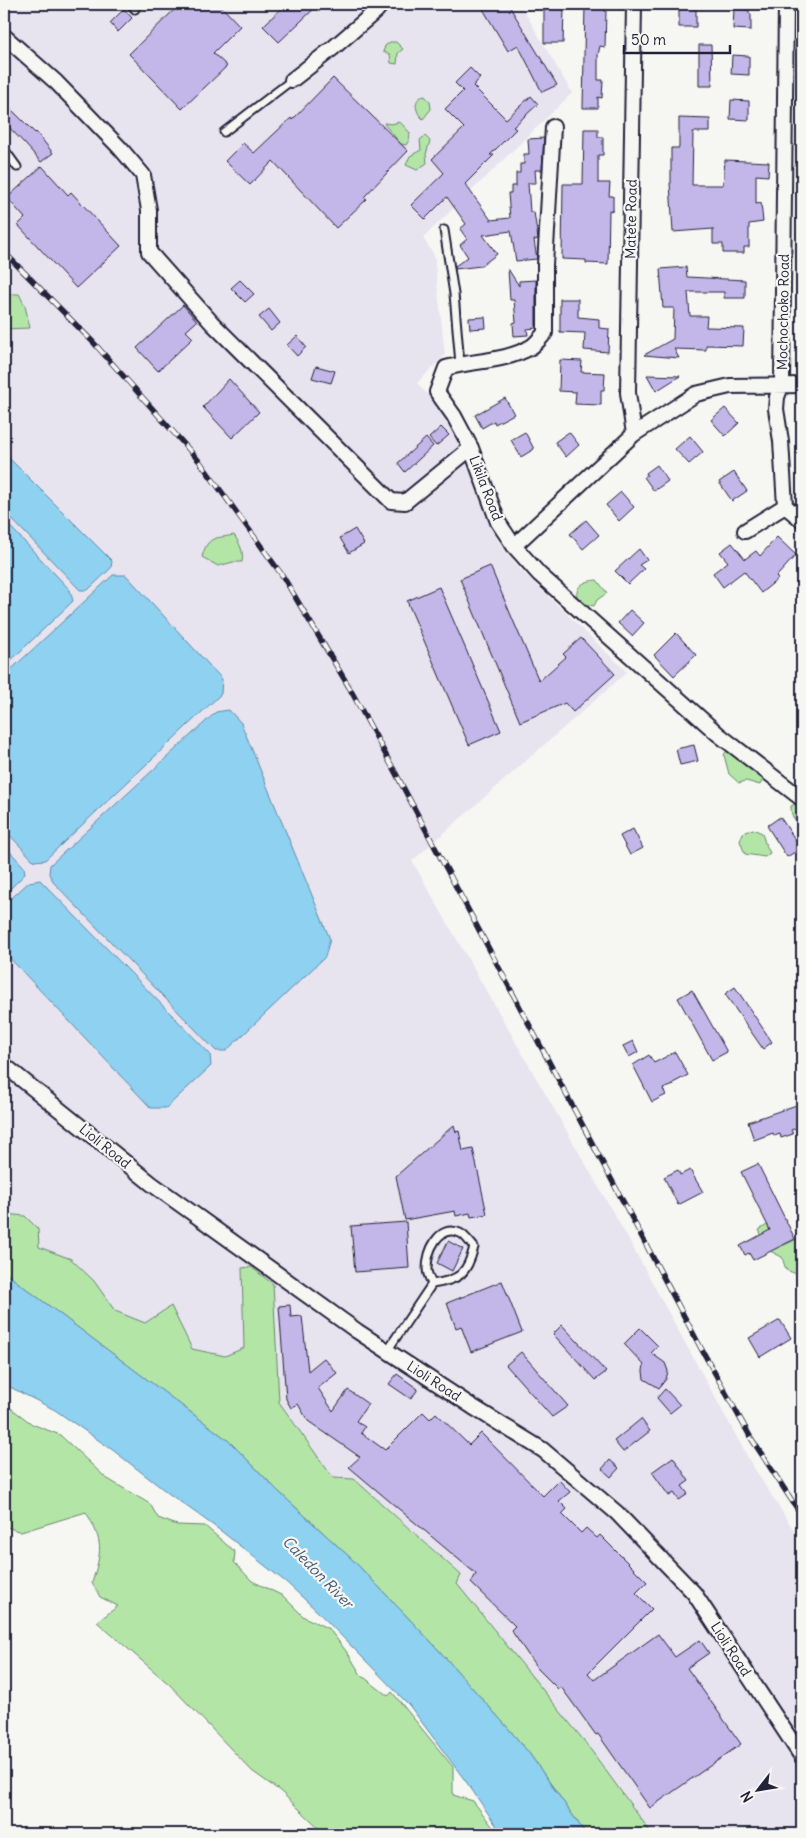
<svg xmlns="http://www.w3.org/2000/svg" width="806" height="1838" viewBox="0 0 806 1838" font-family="Delius,sans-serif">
	<rect width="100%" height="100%" fill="#f6f6f2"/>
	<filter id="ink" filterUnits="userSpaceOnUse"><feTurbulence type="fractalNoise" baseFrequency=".02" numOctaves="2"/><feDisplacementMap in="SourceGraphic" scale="10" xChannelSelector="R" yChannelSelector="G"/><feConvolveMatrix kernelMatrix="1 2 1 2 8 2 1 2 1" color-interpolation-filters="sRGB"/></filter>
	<g filter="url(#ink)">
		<!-- built -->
		<path fill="#e7e3ef" d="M4 4H520L572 93 423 238 434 255 445 355 417 383 453 422 462 440 497 539 519 568 627 672 412 861 626 1235 752 1465 802 1543V1834H652L585 1742 457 1584 461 1574 354 1479 333 1478 279 1401 273 1284 252 1267 242 1268 244 1348 225 1356 176 1348 115 1311 4 1225Z"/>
		<!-- green -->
		<path fill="#b3e6a6" stroke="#6a8470" d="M390 42H396L403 49 398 53 397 64 391 63 390 54 383 52 385 46Z
			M425 96 430 102 431 109 423 119C415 112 412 98 425 96Z
			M400 122 410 133 409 140 406 145 401 144 385 125 384 123 391 124Z
			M425 136 430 141 426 154 427 163 417 170 406 165 410 156 421 150 420 140Z
			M4 294H19L25 306 30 328 4 329Z
			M234 535C240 544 244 552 242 562H233L218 566 202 557C208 535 215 539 234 535Z
			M597 580 607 593 597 600 594 606 586 604 577 598C575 585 585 581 597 580Z
			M729 747 765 775 760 785 746 781 739 783 729 774 724 755Z
			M798 803 802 807V825C794 820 791 817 791 806Z
			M753 829 762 833 765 843 770 853 765 857 745 854 740 841 743 833Z
			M4 1214 25 1216 38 1229 39 1247 71 1259 94 1281 115 1311 145 1323 171 1306 192 1349 225 1356 244 1348 242 1268 251 1267 273 1284 279 1402 333 1478 354 1479 461 1575 457 1584 585 1742 652 1834H586L529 1753 508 1728 435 1646 355 1562 278 1491 229 1441 4 1272Z
			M767 1225 779 1247 802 1237V1276L786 1270 782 1257 770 1251 759 1230Z
			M4 1403 32 1424 60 1435 106 1478 150 1504 158 1518 177 1525 205 1526 235 1552 234 1562 252 1581 283 1596 304 1617 329 1629 349 1655 361 1675 388 1696 392 1692 453 1767V1795L473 1801 498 1834H322L316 1825 280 1791 252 1771 170 1685 97 1622 118 1606 100 1597 92 1583C102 1550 104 1543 86 1512L21 1532 4 1526Z"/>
		<!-- water -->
		<path fill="#8ed1f0" stroke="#638ba8" d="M4 453 112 561 111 568 88 590H80L4 511Z
			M4 520 70 590 73 601 4 667Z
			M113 575H126L222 679 221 694 45 860 34 861 4 829V676Z
			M229 710 241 723 330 939 325 957 226 1051H216L55 884 49 874 50 865 216 712Z
			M4 845 24 867 25 874 4 895Z
			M40 880 210 1054 211 1066 166 1108H151L4 952V905L29 882Z
			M4 1272 229 1441 278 1491 355 1562 435 1646 508 1728 529 1753 586 1834H502L470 1787 409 1705 317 1611 287 1583 221 1531 168 1493 114 1451 55 1410 4 1384Z"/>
		<!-- building -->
		<path fill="#c3b7e9" stroke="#22223b" d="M180 4H219L240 26 213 53 227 66 182 109 129 54Z
			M286 4H319L279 42 263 26Z
			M480 4H508L557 85 542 92 518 45 508 51Z
			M585 4 603 5V10H606L605 47 600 46 598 55V80H603L602 98 598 97V108H583Z
			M679 7 696 8V27H679Z
			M544 8 564 9 563 43H544Z
			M124 9 132 18 118 32 110 23Z
			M734 9 749 10V13L751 14V30L733 29Z
			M699 45H711L712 86H699Z
			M732 55 749 56V75L731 74Z
			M470 68 480 78 473 86 506 119 531 96 538 104 513 127 516 129 490 155H494L465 184 491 220 510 218 508 193H511V186H516V173H520V164H524V154H529L528 139 544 138 542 170H535L536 183H528L530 212H534L538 239 534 240 537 259 516 261 511 231 483 235 497 254 481 266 455 269V266L468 257 460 245 467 239 460 229 466 224 447 197 425 219 411 205 444 173 432 159 464 128 445 109 463 91 455 83Z
			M333 78 408 151 364 197 367 199 336 228 273 161 250 185 225 161 243 143 254 153 291 118 292 120Z
			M731 100 749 101V120L730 119Z
			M11 109 35 133 36 132 53 153 41 162 26 145 4 122V116Z
			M679 118 710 119V132H693L692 185H723L725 160 769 162 768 176 756 175V204L761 203 763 222 749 224V247H744V253H723V244H713V229L673 232 670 183H671V148H679Z
			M584 129H598V137H603V155H598V183H610L609 196H613V211L609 210 608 264 586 263V260L562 259 563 184H583Z
			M42 166 68 195 71 192 121 246 76 288 18 225 25 218 7 198Z
			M686 267 687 277 745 280V298H724V292H688L690 316H707L706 327 744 328 743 346 706 345V350L674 349 679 358 644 355 673 339 674 308H663L660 269Z
			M508 269 519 286V281L536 280V328L527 329 528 335 514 336 513 323 516 322 514 300H510Z
			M240 280 254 294 245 302 231 288Z
			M560 299H578V317L599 319V328L609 329 608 352 584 350 585 333 560 332Z
			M183 305 197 321 186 331 193 338 158 371 137 348Z
			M269 309 280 323 271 331 259 317Z
			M485 317 486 328 470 329 469 318Z
			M297 336 306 347 297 356 287 345Z
			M560 360 582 361 581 372 605 373 604 390H601V405L575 404 576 392 559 391Z
			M316 366 335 371 331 383 312 378Z
			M647 375 680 376 656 391Z
			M229 379 259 412 232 438 203 407Z
			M505 398 514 414 495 424 494 421 482 428 475 415Z
			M725 408 739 423 725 436 711 420Z
			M441 427 449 435 436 446 429 438Z
			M525 432 534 449 521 457 511 440Z
			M569 432 579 445 566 457 555 442Z
			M690 436 703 452 689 464 675 449Z
			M426 438 433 446 405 472 398 463Z
			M657 465 668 481 654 491 644 477 647 475 646 473Z
			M734 472 747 491 732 501 719 482Z
			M621 492 634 507 619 521 606 505Z
			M586 520 599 535 583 549 570 534Z
			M355 529 364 544 349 553 340 538Z
			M777 537 796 555 776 577 778 579 761 593 744 571 723 587 713 573 728 562 720 552 732 543 745 559 756 551 760 556Z
			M639 549 647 560 639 565 644 569 628 584 615 571Z
			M490 566 539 681 566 657 563 654 581 638 615 674 573 712 565 703 520 722 460 579Z
			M439 587 501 731 469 745 407 601Z
			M630 610 644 623 632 636 618 623Z
			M676 633 696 655 674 676 654 655Z
			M694 745 698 761 680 765 676 749Z
			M780 817 801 848 787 857 767 826Z
			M633 829 643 848 630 855 620 836Z
			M735 987 772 1042 763 1049 725 994Z
			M692 990 727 1052 712 1060 678 998Z
			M633 1041 638 1052 629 1057 623 1046Z
			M675 1052 688 1075 673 1083 674 1085 663 1089 666 1095 652 1102 633 1065 649 1055 654 1063Z
			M802 1103V1126L791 1130 793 1134 781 1138 780 1134 774 1136 773 1133 754 1140 748 1122Z
			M454 1125 456 1132 459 1131 463 1151 473 1149 487 1214 471 1217 470 1213 456 1216 455 1211 405 1220 396 1176Z
			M758 1164 795 1239 753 1260 749 1253 745 1255 740 1246 770 1230 741 1172Z
			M678 1170 680 1175 690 1170 703 1192 678 1205 664 1177Z
			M406 1222 409 1268 355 1272 351 1226Z
			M448 1241 463 1249 452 1271 437 1263Z
			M502 1281 522 1332 471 1352 461 1326 456 1328 447 1303Z
			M290 1305 291 1317 302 1316 308 1371 324 1358 337 1373 318 1388 333 1411 348 1390 368 1404 356 1421 365 1427 361 1433 385 1450 423 1412 430 1419 436 1413 469 1445 481 1433 543 1496 559 1480 570 1492 559 1501 567 1509 562 1514 581 1533 586 1528 597 1538 600 1535 647 1582 636 1593 652 1609 588 1673 594 1680 658 1634 675 1657 700 1640 709 1653 687 1668 741 1744 650 1808 598 1734 596 1735 561 1687 558 1689 537 1668 511 1630 515 1626 471 1583 476 1574 349 1467 360 1457 308 1421 298 1404 291 1408 286 1399 279 1306Z
			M780 1320 791 1338 760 1357 749 1338Z
			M562 1325 606 1372 595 1380 553 1334Z
			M640 1328 658 1346 651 1353 665 1363 668 1371 666 1379 659 1388 644 1379 643 1371 644 1365 624 1344Z
			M521 1352 568 1406 552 1417 506 1365Z
			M397 1374 418 1389 411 1399 389 1384Z
			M665 1389 680 1405 670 1413 657 1398Z
			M641 1419 650 1431 623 1452 614 1441Z
			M673 1457 689 1481 682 1486 688 1494 679 1500 674 1493 669 1496 652 1472Z
			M610 1460 619 1468 611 1477 602 1469Z"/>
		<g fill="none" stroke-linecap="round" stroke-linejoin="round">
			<!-- lane casing -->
			<g stroke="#22223b" stroke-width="11">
				<path id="lane" d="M131 4 135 9
					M224 132 292 80
					M4 149 17 167
					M444 230 454 294 460 364
					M387 1351 432 1284C460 1280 467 1274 474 1247 470 1243 465 1235 460 1233 438 1223 427 1252 427 1269 427 1274 430 1279 432 1284"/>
			</g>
			<!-- street casing -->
			<g stroke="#22223b" stroke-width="18">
				<path id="street" d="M786 4 782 384 777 397 776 409 781 441 785 506 802 520
					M4 36 56 82 120 148 143 175 149 210V252L212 323 391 501 405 502 471 448
					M292 80 333 48 376 11 382 4
					M553 127 545 265V333C541 337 536 344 531 347 505 362 474 360 446 368L437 392 454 416 471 448 498 522 514 546 539 574 718 734 802 799
					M634 434 628 393 634 4
					M745 531 785 506
					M514 546 634 434 696 394 730 386 802 385
					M4 1065 152 1184 357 1331 473 1407 543 1450 617 1513 694 1593 802 1757"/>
			</g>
			<!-- lane -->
			<use href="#lane" stroke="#f6f6f2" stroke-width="7"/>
			<!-- street -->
			<use href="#street" stroke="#f6f6f2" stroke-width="14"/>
			<!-- rail casing -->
			<g stroke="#22223b" stroke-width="5.5">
				<path id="rail" d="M4 252 93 342 200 462 282 575 349 687 394 770 702 1350 751 1438 802 1516"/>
			</g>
			<!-- rail -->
			<use href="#rail" stroke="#f6f6f2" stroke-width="4" stroke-dasharray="11" stroke-linecap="butt"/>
		</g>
	</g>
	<g text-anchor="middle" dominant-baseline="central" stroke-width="4.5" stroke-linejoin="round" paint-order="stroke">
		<!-- street labels -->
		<g font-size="14" fill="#22223b" stroke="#f6f6f2">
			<text transform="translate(631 219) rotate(-89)">Matete Road</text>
			<text transform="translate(783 312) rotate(-89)">Mochochoko Road</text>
			<text transform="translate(486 488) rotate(69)">Likila Road</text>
			<text transform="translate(105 1146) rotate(39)">Lioli Road</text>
			<text transform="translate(434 1381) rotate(33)">Lioli Road</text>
			<text transform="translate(731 1649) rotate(57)">Lioli Road</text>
		</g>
		<!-- water labels -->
		<g font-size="15" font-style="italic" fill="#425771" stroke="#f6f6f2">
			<text transform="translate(318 1572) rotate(46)">Caledon River</text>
		</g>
	</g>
	<!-- margin -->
	<rect width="806" height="1838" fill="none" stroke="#f6f6f2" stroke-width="20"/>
	<rect x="10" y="10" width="786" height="1818" fill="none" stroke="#22223b" stroke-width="2" filter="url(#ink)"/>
	<!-- north arrow -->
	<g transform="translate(758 1790) rotate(239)" stroke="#f6f6f2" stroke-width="4" paint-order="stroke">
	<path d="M0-4L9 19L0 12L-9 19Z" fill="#22223b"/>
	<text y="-8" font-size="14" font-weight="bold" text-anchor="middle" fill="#22223b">N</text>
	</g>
	<!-- scale -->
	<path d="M624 45v8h106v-8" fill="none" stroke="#22223b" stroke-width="2.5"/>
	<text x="631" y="45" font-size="15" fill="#22223b" stroke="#f6f6f2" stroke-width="4" paint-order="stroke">50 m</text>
</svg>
